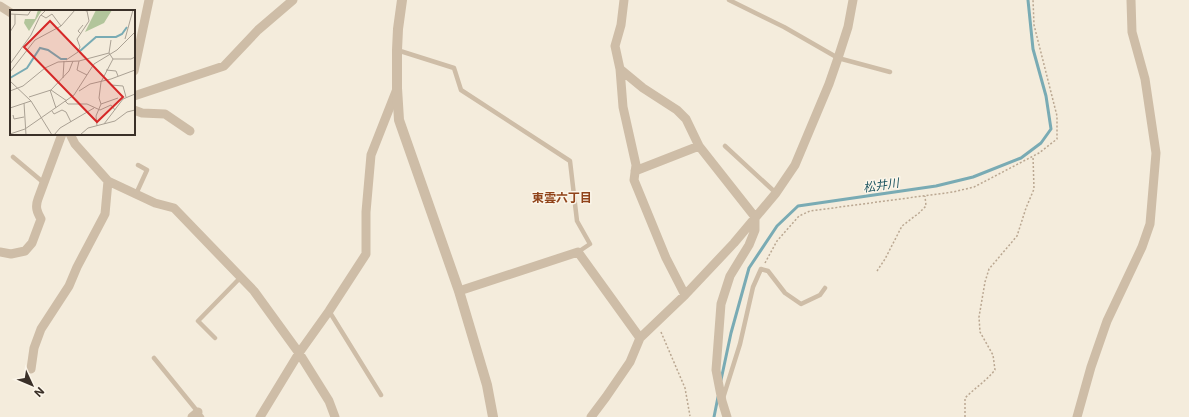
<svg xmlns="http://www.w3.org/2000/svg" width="1189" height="417" viewBox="0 0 1189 417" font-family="Inter,'Noto Sans JP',sans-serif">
	<rect width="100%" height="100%" fill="#f4ecdc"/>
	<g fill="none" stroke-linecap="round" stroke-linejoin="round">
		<!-- stream -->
		<path stroke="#79abb4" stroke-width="3" d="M721 380 731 333 749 268 777 226 798 206 936 186 973 177 1021 158 1041 143 1051 129 1046 96 1033 49 1028 0
			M714 417 718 397"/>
		<!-- path -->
		<path stroke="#baa791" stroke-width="1.5" stroke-dasharray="2 2" stroke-linecap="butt" d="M765 263 777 241 799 216 810 211 953 192 974 187 1039 153 1057 139V116L1034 25 1033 0
			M877 271 885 259 902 226 919 213 926 206 925 196
			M661 332 685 388 690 416
			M965 417V398C975 388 986 381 995 370L993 355 980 332 979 317 985 282 989 269 1017 236 1026 208 1034 189 1033 156"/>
		<!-- service -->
		<path stroke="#cebda7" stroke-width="4.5" d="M729 0 784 27 838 58 890 72
			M397 50 454 68 461 90 570 161 577 221 590 244 578 252
			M725 146 776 193
			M13 157 44 183
			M136 194 147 170 138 165
			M329 311 381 395
			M215 338 198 321 240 278
			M154 358 202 417
			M723 398 740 344 753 287 761 269 768 271 785 293 801 304 820 295 825 288"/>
		<!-- minor -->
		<path stroke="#cebda7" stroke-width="9" d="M624 0 621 25 615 46 620 69 623 107 636 165 634 180 666 258 685 295
			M0 6 11 13
			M620 69 643 88 677 110 686 119 699 146 755 217V230L749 245 730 276 721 304 716 370 722 401 727 417
			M134 71 149 0
			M134 96 224 66 258 30 293 0
			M134 110 142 113 165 114 190 131
			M70 134 75 144 108 181 155 203 174 208 254 291 299 353 329 401 335 417
			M635 171 699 146
			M0 252 11 254 25 251 32 243 41 219C37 212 35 207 38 199L62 134
			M459 291 578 252 640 338
			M31 369 34 348 41 329 69 286 77 267 105 214 108 181
			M192 417 198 412
			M260 417 299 353 329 311 366 254V212L371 155 397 89
			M591 417 606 397 630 362 640 338 685 295 734 243 776 193 795 165 829 84 838 58 848 27 853 0
			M1077 417 1091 367 1107 321 1142 247 1150 224 1156 153 1145 79 1132 32 1131 0"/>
		<!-- tertiary -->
		<path stroke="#cebda7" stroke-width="10" d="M402 0 398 29 397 50V88L399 120 459 291 487 385 493 417"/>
	</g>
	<g text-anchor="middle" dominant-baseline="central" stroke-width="3" stroke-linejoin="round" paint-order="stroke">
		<!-- water labels -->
		<g font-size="12" font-style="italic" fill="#1a535f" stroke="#fbf5e9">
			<text transform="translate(881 185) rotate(-8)">松井川</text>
		</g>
		<!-- neighbourhood labels -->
		<g font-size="12" font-weight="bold" fill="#90431a" stroke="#fbf5e9">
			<text x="562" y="197">東雲六丁目</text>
		</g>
	</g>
	<!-- overview -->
	<g transform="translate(10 10)">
		<rect width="125" height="125" fill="#f4ecdc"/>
		<path d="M28 0H32L19 21 14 13 15 9H25ZM86 0H102L94 13 75 22Z" fill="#b2c59b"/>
		<path fill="none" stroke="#79abb4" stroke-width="2" d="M70 41 86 27H106L112 24 117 17M0 68 17 58 30 38 38 40 51 49H57"/>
		<path fill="none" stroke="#aaa194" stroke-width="1" d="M0 4 18 5 21 0M31 5 36 8 42 4 51 16M0 22 5 14V4M71 24 68 21 73 15M115 29 123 0M99 43 101 30M103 49H121L125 47M56 50 68 42 70 37 67 29 79 11 77 1 73 0M69 51 67 60 77 65M0 54 21 25 30 6 36 0M96 60 106 61 108 66M0 62 25 30 51 16 65 0M53 68 54 51M0 71 21 91 42 125M101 75 113 76 116 87M40 80 46 98M41 80 59 61 63 51M0 81 13 76 35 58 48 52 69 51 99 43M69 81 80 74 101 69 125 60M19 87 41 80 57 91M55 91 58 94H77L90 100 101 95 105 100M14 93 16 125M91 94 108 88M0 98 21 91M42 101 44 104 52 100 56 102 61 112M3 105 4 109 14 107M94 114 113 89 125 84M87 116 86 106 91 94 89 88 91 72 103 49 99 43M0 124 15 119 64 85 84 54 107 40 125 22M44 125 50 118 84 98M70 125 78 118 105 111 117 102 125 100"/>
		<path fill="#d62828" fill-opacity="0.15" stroke="#d62828" stroke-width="2" d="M40 11 113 87 87 112 14 37Z"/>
		<rect width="125" height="125" fill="none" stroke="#3a3028" stroke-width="2"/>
	</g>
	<!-- north arrow -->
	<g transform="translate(32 385) rotate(134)" stroke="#fbf5e9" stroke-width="3" paint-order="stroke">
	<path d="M0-3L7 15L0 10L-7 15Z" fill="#3a3028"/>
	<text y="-6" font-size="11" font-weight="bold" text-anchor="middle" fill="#3a3028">N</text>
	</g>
</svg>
